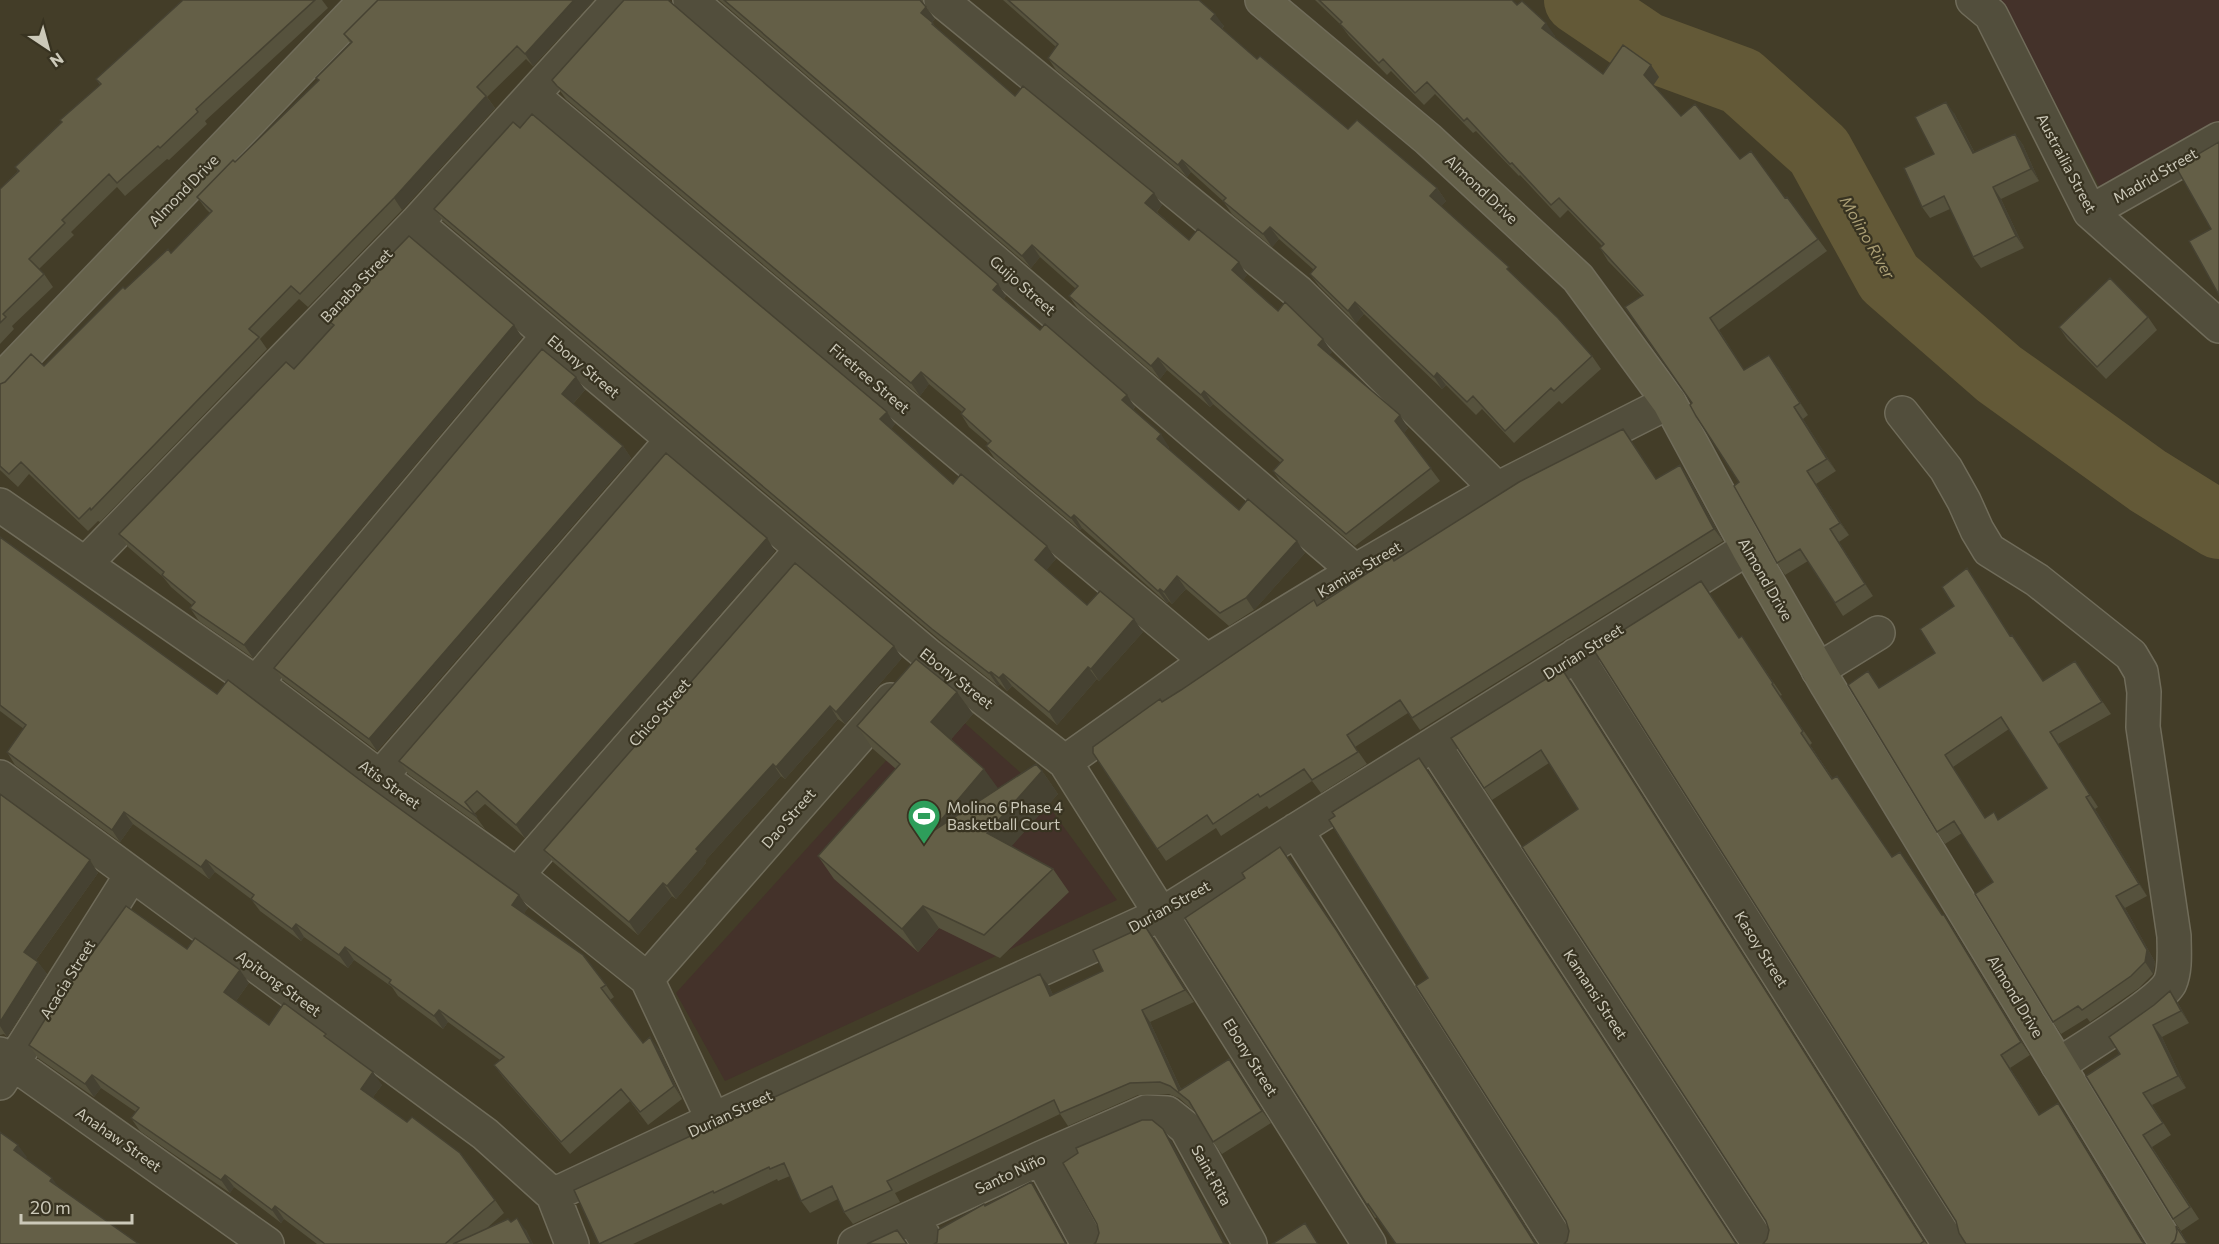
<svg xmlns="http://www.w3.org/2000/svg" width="2219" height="1244" viewBox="0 0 2219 1244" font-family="Commissioner,sans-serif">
	<rect width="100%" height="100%" fill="#433d28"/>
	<!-- green -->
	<path fill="#44322a" d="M1998 0H2219V124L2101 190 2005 6Z
		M940 701 1031 782 1117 900 725 1081 676 993Z"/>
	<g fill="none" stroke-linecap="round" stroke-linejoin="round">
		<!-- river -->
		<path stroke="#635937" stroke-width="68" d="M1578 0 1646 46 1741 81 1819 151 1889 278 1999 374 2148 481 2219 525"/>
		<!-- street casing -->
		<g stroke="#706c5a" stroke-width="36">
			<path id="street" d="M690 0 1355 571
				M941 0 1298 292 1497 489
				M1973 0 1991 15 2090 212 2219 326
				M533 96 1207 661
				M2090 212 2219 139
				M416 223 929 656 1065 762 1369 1244
				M1902 413 1946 469 1964 501 1977 530 1989 550 2037 580 2131 655 2141 672 2144 692 2143 727 2174 936C2174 951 2176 969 2170 983 2159 1003 2081 1050 2058 1065
				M0 505 256 683 380 777 517 875 647 979 713 1120
				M86 563 416 223 619 0
				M1576 655 1949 1244
				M1818 670 1878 633
				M256 683 548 336
				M1434 745 1759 1244
				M1065 762 1207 661 1355 571 1497 489 1669 402
				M0 777 485 1134 553 1195 572 1244
				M380 777 672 440
				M1296 830 1559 1244
				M517 875 802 549
				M647 979 891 700
				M0 1054 267 1244
				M0 1083 132 874
				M1041 1158 1088 1244
				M553 1195 766 1095 1162 914 1748 548
				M913 1218 928 1244
				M855 1244 1041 1158 1146 1112 1167 1113 1186 1128 1250 1244"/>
		</g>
		<!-- secondary casing -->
		<g stroke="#706c5a" stroke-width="36">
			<path id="secondary" d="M1262 0 1428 139 1578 278 1669 402 1748 548 1827 685 2167 1244
				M0 381 366 0"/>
		</g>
		<!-- street -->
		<use href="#street" stroke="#524e3c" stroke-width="33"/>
		<!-- secondary -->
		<use href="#secondary" stroke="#65614a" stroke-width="33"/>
	</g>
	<!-- wall -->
	<path fill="#56523d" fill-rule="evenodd" d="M183 0H322L328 8 205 121 207 124 169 160 167 159 125 196 117 187 71 232 74 235 39 269 44 274 53 287 12 326 14 329 0 344V189L18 171 15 167 100 85 96 79Z
		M378 0H594L533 66 526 59 487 97 495 108 402 210 308 307 299 299 260 339 267 349 100 522 98 521 88 531 29 474 18 487 0 470V384L44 366 125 289 171 253 210 213 206 209 197 197 235 162 319 81 316 78 350 43 344 34Z
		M719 0H923V3L935 19 932 22 936 28 1015 96 1162 205 1157 212 1189 240 1247 275 1243 280 1278 311 1332 352 1329 355 1408 428 1404 433 1440 481 1355 546 1282 484 1273 471 1281 463 1213 404 1210 407 1167 370 1160 379 1078 309 1069 296 1076 289 1040 257 1031 268Z
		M1003 0H1199L1224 26 1222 29 1257 59 1348 129 1437 188 1446 201 1441 206 1516 278 1592 356 1601 369 1562 404 1559 401 1514 443 1482 409 1476 415 1446 385 1442 389 1364 314 1356 323 1319 286 1310 274 1314 270 1279 239 1272 247 1232 214 1223 201 1191 172 1187 177 1056 70 1048 58 1056 47Z
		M1315 0H1512L1555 36 1554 37 1603 74 1659 77 1653 86 1681 116 1740 159 1785 198 1818 239 1827 251 1719 330 1744 370 1778 367 1808 415 1803 419 1836 471 1816 484 1849 535 1839 542 1873 596 1843 616 1808 561 1785 575 1777 563 1739 482 1692 403 1642 296 1608 261 1600 248 1602 246 1568 210 1560 218 1520 175 1519 176 1476 131 1473 133 1435 94 1424 105 1391 71 1387 75 1349 36 1340 24Z
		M669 2 1006 296 1004 299 1040 330 1135 407 1133 410 1169 447 1168 449 1239 510 1305 553 1254 610 1229 626 1186 589 1172 604 1169 601 1167 603 1082 528 1080 530 995 459 986 446 988 443 969 427 961 414 962 412 929 384 920 396 566 99 552 80Z
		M1954 113 1975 153 2015 134 2023 145 2039 181 2001 199 2024 248 1981 268 1973 257 1950 209 1930 218 1922 207 1934 154Z
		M520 128 895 424 891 429 953 484 1047 546 1056 559 1046 570 1087 605 1143 632 1099 681 1097 679 1057 725 1012 686 1007 691 1000 684 998 686 941 641 443 221 434 209Z
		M2148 317 2157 330 2106 379 2067 339 2059 327Z
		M327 320 522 337 253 658 199 621 190 608 192 605 171 587 163 577 128 547 119 534 294 369 332 327Z
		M576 377 585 390 573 404 623 446 631 458 377 751 283 680 274 668Z
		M1632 442 1656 479 1680 465 1688 477 1723 541 1420 730 1408 713 1355 747 1367 764 1321 793 1312 781 1269 809 1267 806 1221 836 1216 828 1166 861 1093 753 1317 606 1394 561Z
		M0 537 217 694 360 780 519 895 528 908 524 913 606 985 614 997 610 1000 643 1043 659 1049 682 1099 648 1125 630 1101 570 1154 503 1077 494 1065 500 1060 448 1022 443 1029 398 996 392 987 354 960 348 968 304 937 301 941 260 911 251 899 215 872 209 879 133 824 120 842 15 765 7 752 24 729 0 711Z
		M775 551 525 838 485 804 474 814 485 829 408 774 399 761Z
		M1975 580 2010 636 2043 681 2075 661 2111 714 2058 744 2098 807 2095 809 2147 896 2125 908 2155 962 2153 974 2139 988 2090 1022 2087 1018 2061 1034 2053 1022 1993 882 1962 833 1945 844 1937 832 1880 688 1935 653 1954 606ZM2009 729 2047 788 1999 819 1985 817 1953 767Z
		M1742 636 1782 695 1780 696 1812 743 1810 745 1833 779 1892 857 1942 915H1944L1952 927 2030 1055 2010 1068 2040 1115 2067 1116 2145 1244 1956 1221 1739 638Z
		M902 658 845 724 838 719 785 779 781 776 705 861 706 863 676 899 672 896 638 935 553 862 544 850Z
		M1562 669 1570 681 1927 1244H1763L1767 1239 1769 1230 1766 1221 1578 809 1549 763 1492 800 1484 788Z
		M957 692 973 714 951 739 998 789 1042 771 1058 794 1011 846 1053 869 1069 892 1000 958 939 928 918 952 834 879 818 856 896 769 873 749 857 726Z
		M0 794 90 860 98 873 36 960 47 974 7 1037 4 1034 0 1035Z
		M1154 938 1194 1002 1150 1022 1181 1089 1229 1059 1271 1123 1222 1154 1213 1142 1195 1112 1179 1098 1169 1094 1138 1095 1068 1126 1060 1114 895 1193 900 1202 853 1224 844 1212 838 1199 810 1213 801 1201 790 1176 778 1181 777 1179 723 1205 721 1203 633 1244H599L574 1190 1040 974 1049 986 1053 995 1103 971Z
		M1346 944 1537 1244 1377 1217 1375 1218 1367 1205Z
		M187 949 240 970 249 983 236 1001 269 1025 326 1034 330 1040 382 1085 373 1097 495 1200 504 1213 487 1228 511 1222 526 1230 533 1244H317L284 1219 281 1223 234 1187 230 1193 140 1131 131 1118 136 1112 101 1088 94 1097 38 1058 29 1045 70 984Z
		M2170 991 2178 1003 2189 1023 2162 1037 2186 1088 2152 1105 2171 1135 2152 1147 2199 1219 2181 1231 2173 1219 2086 1076 2120 1054 2154 1005Z"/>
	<!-- shaded-wall -->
	<path fill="#464232" d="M574 0H594L533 66 525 54Z
		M926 7 935 19 929 25 921 13Z
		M1215 14 1224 26 1219 31 1211 19Z
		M1546 23 1555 36 1551 40 1542 28Z
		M1651 65 1659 77 1652 87 1644 75Z
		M486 96 495 108 402 210 394 198Z
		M1946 102 1954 113 1981 165 1973 153Z
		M2015 134 2023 145 2039 181 2031 169Z
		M1182 160 1191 172 1187 177 1178 165Z
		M1993 187 2001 199 2024 248 2016 236Z
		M1437 188 1446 201 1439 209 1430 196Z
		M1154 193 1162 205 1154 215 1145 203Z
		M1270 227 1279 239 1272 247 1263 234Z
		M1032 245 1040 257 1031 268 1022 256Z
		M1239 262 1247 275 1241 283 1232 270Z
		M998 284 1006 296 1001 302 993 290Z
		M1355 302 1364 314 1356 323 1348 311Z
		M514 325 522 337 253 658 244 645Z
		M1323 339 1332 352 1327 358 1318 345Z
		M1769 355 1778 367 1808 415 1800 403Z
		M1158 358 1167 370 1160 379 1151 366Z
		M921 372 929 384 920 396 911 383Z
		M1437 373 1446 385 1442 389 1434 377Z
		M576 377 585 390 570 407 562 394Z
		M1204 391 1213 404 1210 407 1201 395Z
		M1127 395 1135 407 1130 413 1122 400Z
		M1794 407 1803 419 1836 471 1827 459Z
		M887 412 895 424 889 432 880 419Z
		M1400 415 1408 428 1404 433 1395 421Z
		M1161 434 1169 447 1165 452 1157 439Z
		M623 446 631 458 377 751 369 739Z
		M1680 465 1688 477 1723 541 1714 529Z
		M1807 471 1816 484 1849 535 1840 523Z
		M1074 515 1082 528 1080 530 1071 518Z
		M1830 529 1839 542 1873 596 1865 584Z
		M767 538 775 551 525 838 516 825Z
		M1297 541 1305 553 1254 610 1246 598Z
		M1047 546 1056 559 1044 573 1035 560Z
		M1177 576 1186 589 1172 604 1164 592Z
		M1160 589 1169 601 1167 603 1158 591Z
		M1134 619 1143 632 1099 681 1091 669Z
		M894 646 902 658 845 724 836 712Z
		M1088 667 1097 679 1057 725 1049 712Z
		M1562 669 1570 681 1927 1244 1924 1241Z
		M991 672 1000 684 998 686 989 673Z
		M1003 674 1012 686 1007 691 999 678Z
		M957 692 973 714 947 744 931 722Z
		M830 706 838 719 785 779 776 767Z
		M2050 732 2058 744 2098 807 2090 795Z
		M1419 758 1428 770 1737 1244H1736Z
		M773 764 781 776 705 861 706 863 676 899 667 886 696 849Z
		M984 769 1000 791 930 833Z
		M1042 771 1058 794 1003 856 987 833Z
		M2086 797 2095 809 2147 896 2139 884Z
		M124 812 133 824 120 842 112 830Z
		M1280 847 1346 944 1537 1244H1536Z
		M90 860 98 873 33 964 24 952Z
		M206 860 215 872 209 879 201 867Z
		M663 883 672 896 638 935 629 922Z
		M519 895 528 908 521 917 512 905Z
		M2116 896 2125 908 2155 962 2153 974 2145 962Z
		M923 906 939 928 918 952 902 929Z
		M1944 915 1952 927 2030 1055 2021 1042Z
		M296 924 304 937 301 941 292 929Z
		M1145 926 1154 938 1194 1002 1185 990Z
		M345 947 354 960 348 968 339 955Z
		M38 962 47 974 7 1037 0 1026V1022Z
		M240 970 249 983 233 1005 224 992Z
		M1040 974 1049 986 1059 1009 1050 996Z
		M2170 991 2178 1003 2189 1023 2181 1011Z
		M439 1010 448 1022 443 1029 434 1016Z
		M1142 1010 1150 1022 1185 1098 1179 1091Z
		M2153 1025 2162 1037 2186 1088 2178 1076Z
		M650 1037 659 1049 682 1099 674 1086Z
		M2001 1055 2010 1068 2048 1128 2039 1115Z
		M1229 1059 1238 1071 1271 1123 1262 1111Z
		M373 1072 382 1085 370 1101 361 1089Z
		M92 1075 101 1088 94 1097 85 1084Z
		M2058 1103 2067 1116 2145 1244H2144Z
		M1163 1129 1171 1140 1226 1244H1224Z
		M18 1145 27 1157 23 1163 14 1150Z
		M225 1175 234 1187 230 1193 221 1180Z
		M52 1178 61 1190 50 1181Z
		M1031 1182 1039 1193 1067 1244H1065Z
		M275 1206 284 1219 281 1223 272 1210Z
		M517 1218 526 1230 533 1244H531Z"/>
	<!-- building -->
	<path fill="#645f47" stroke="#464232" stroke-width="1.5" fill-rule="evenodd" d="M183 0H315L196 109 198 112 160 148 158 146 117 183 109 174 62 220 65 223 29 259 44 274 3 314 6 317 0 323V189L19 171 15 167 62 122 60 120 101 84 96 79Z
		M378 0H574L525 54 517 46 477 87 486 96 394 198 300 294 291 286 249 329 259 337 91 510 90 508 79 519 21 462 9 474 0 466V384L5 382 31 354 44 366 123 287 125 289 168 249 171 253 212 211 197 197 233 160 235 162 319 80 316 78 352 42 344 34Z
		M624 0H668L998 284 993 290 1040 330 1045 324 1127 395 1122 400 1161 434 1157 439 1239 510 1248 499 1297 541 1246 598 1220 613 1177 576 1164 592 1160 589 1158 591 1074 515 1071 518 986 446 991 441 961 414 965 409 921 372 911 383 557 86 552 80Z
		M724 0H920L926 7 921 13 933 23 932 24 1015 96 1023 86 1154 193 1145 203 1189 240 1198 229 1239 262 1232 270 1278 311 1285 302 1323 339 1318 345 1400 415 1395 421 1431 468 1346 534 1273 471 1283 460 1204 391 1201 395 1158 358 1151 366 1069 296 1078 286 1032 245 1022 256Z
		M1008 0H1199L1215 14 1211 19 1257 59 1260 56 1348 129 1357 120 1437 188 1430 196 1509 267 1507 269 1558 318 1592 356 1554 391 1551 388 1505 431 1473 396 1467 402 1437 373 1434 377 1355 302 1348 311 1310 274 1316 267 1270 227 1263 234 1223 201 1226 198 1182 160 1178 165 1048 58 1058 44Z
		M1319 0H1512L1517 5 1522 1 1546 23 1542 28 1603 74 1623 45 1651 65 1644 75 1681 116 1695 104 1740 159 1751 151 1785 198 1787 197 1818 239 1710 318 1744 370 1769 355 1800 403 1794 407 1827 459 1807 471 1840 523 1830 529 1865 584 1835 603 1800 549 1777 563 1734 486 1739 482 1696 416 1690 405 1692 403 1625 307 1643 295 1600 248 1604 244 1559 198 1551 205 1512 163 1510 164 1467 118 1464 121 1427 82 1415 93 1383 59 1379 63 1340 24 1342 22Z
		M1946 102 1973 153 2015 134 2031 169 1993 187 2016 236 1973 257 1944 196 1922 207 1904 168 1934 154 1915 117Z
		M532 114 887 412 880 419 953 484 961 474 1047 546 1035 560 1087 605 1100 591 1134 619 1091 669 1088 667 1049 712 1003 674 999 678 991 672 989 673 932 629 434 209 513 122 520 128Z
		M2219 142V295L2189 241 2211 229 2176 167Z
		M409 236 514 325 244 645 190 608 195 602 162 575 164 572 119 534 286 362 294 369 334 325 327 320Z
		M2110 278 2148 317 2097 367 2059 327Z
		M542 349 576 377 562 394 623 446 369 739 274 668Z
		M1623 429 1656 479 1680 465 1714 529 1412 718 1400 700 1347 735 1358 752 1312 780 1304 769 1260 797 1258 794 1213 824 1207 815 1157 849 1093 753V747L1160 699 1162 702 1181 690 1314 600 1317 606 1392 557 1394 561 1519 482Z
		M666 453 767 538 516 825 477 791 465 802 477 817 399 761Z
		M0 537 217 694 228 680 360 780 519 895 512 905 583 955 606 985 601 988 643 1043 650 1037 674 1086 640 1112 621 1089 561 1142 494 1065 504 1057 439 1010 434 1016 389 983 391 980 345 947 339 955 296 924 292 929 251 899 254 895 206 860 201 867 124 812 112 830 7 752 26 725 0 705Z
		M795 563 894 646 836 712 830 706 776 767 773 764 696 849 698 851 667 886 663 883 629 922 544 850Z
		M1967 568 2010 636 2012 635 2043 681 2075 661 2102 702 2050 732 2090 795 2086 797 2139 884 2116 896 2147 950 2145 962 2131 976 2082 1010 2078 1006 2053 1022 1975 894 1993 882 1954 821 1937 832 1848 685 1868 671 1879 688 1935 653 1920 629 1954 606 1942 587ZM2001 717 2047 788 1998 820 1994 812 1985 818 1945 755Z
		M1701 581 1739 638 1742 636 1773 683 1772 684 1803 731 1801 733 1832 779 1837 776 1892 857 1900 852 1942 915H1944L2021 1042 2001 1055 2039 1115 2058 1103 2142 1241 2145 1244H1966L1959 1233 1956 1221 1593 649Z
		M916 659 957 692 931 722 984 769 930 833 1036 764 1042 771 987 833 1053 869 984 935 923 906 902 929 818 856 900 764 857 726Z
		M1562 669 1924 1241 1920 1244H1763L1767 1239 1769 1230 1766 1221 1522 847 1578 809 1541 750 1484 788 1451 738Z
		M1419 758 1735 1242 1737 1244H1564L1567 1241 1569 1231 1566 1221 1416 986 1428 978 1329 820 1335 816 1332 812Z
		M0 794 90 860 24 952 38 962 0 1022Z
		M1280 847 1337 931 1534 1242 1537 1244H1396L1368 1204 1367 1205 1185 918 1245 878 1242 873Z
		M126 906 187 949 195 938 240 970 224 992 269 1025 284 1003 326 1034 324 1036 373 1072 361 1089 407 1122 412 1117 460 1153 495 1200 445 1244H325L275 1206 272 1210 225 1175 221 1180 131 1118 139 1108 92 1075 85 1084 29 1045 68 983 70 984Z
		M1145 926 1185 990 1142 1010 1179 1091 1229 1059 1262 1111 1213 1142 1189 1101 1170 1086 1160 1082 1130 1083 1060 1113 1054 1100 887 1181 892 1190 844 1212 832 1186 801 1201 784 1163 770 1169 769 1167 714 1193 713 1191 599 1244 574 1190 1040 974 1050 996 1103 971 1093 950Z
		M2170 991 2181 1011 2153 1025 2178 1076 2143 1093 2163 1123 2143 1135 2190 1207 2173 1219 2086 1076 2120 1054 2109 1037 2154 1005Z
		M1142 1120H1152L1163 1129 1224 1244H1094L1096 1242 1099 1233 1097 1224 1063 1163 1078 1153 1076 1148Z
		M0 1132 18 1145 14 1150 52 1178 50 1181 139 1244H0Z
		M1031 1182 1066 1244H934L937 1242 938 1230 984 1204 985 1206Z
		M517 1218 531 1244H453L508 1219 511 1222Z
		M1305 1223 1318 1244H1272Z
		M2176 1226 2187 1243 2185 1244H2171L2175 1240 2177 1232Z
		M897 1230 907 1244H867Z"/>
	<!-- icons -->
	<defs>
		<g id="stadium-pin" transform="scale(1.725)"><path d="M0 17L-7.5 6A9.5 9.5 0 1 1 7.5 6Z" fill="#2e9e5b" stroke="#383321"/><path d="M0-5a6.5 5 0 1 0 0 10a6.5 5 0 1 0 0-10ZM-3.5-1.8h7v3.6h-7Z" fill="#fff"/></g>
	</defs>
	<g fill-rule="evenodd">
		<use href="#stadium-pin" x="924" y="816"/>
	</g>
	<g text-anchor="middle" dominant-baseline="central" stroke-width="4.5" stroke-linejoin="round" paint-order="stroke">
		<!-- street labels -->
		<g font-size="15" fill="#ccc9b9" stroke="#383321">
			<text transform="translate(2067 163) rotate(62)">Austrailia Street</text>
			<text transform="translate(2155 175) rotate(-30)">Madrid Street</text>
			<text transform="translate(1482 189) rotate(43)">Almond Drive</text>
			<text transform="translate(183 190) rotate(-46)">Almond Drive</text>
			<text transform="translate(356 285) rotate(-46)">Banaba Street</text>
			<text transform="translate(1023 285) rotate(41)">Guijo Street</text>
			<text transform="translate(584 366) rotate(40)">Ebony Street</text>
			<text transform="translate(870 378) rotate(40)">Firetree Street</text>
			<text transform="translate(1359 569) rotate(-31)">Kamias Street</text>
			<text transform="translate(1766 579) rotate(60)">Almond Drive</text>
			<text transform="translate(1583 651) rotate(-32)">Durian Street</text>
			<text transform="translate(957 678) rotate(38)">Ebony Street</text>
			<text transform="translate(659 712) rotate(-49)">Chico Street</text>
			<text transform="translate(390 784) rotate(36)">Atis Street</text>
			<text transform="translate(788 818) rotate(-49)">Dao Street</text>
			<text transform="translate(1169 906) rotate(-29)">Durian Street</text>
			<text transform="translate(1762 949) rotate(58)">Kasoy Street</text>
			<text transform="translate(67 979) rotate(-58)">Acacia Street</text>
			<text transform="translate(279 983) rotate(36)">Apitong Street</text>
			<text transform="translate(1596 994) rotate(57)">Kamansi Street</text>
			<text transform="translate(2016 996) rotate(59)">Almond Drive</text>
			<text transform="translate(1251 1057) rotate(58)">Ebony Street</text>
			<text transform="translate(730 1113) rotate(-25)">Durian Street</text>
			<text transform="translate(119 1139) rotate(35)">Anahaw Street</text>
			<text transform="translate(1010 1173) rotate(-25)">Santo Niño</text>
			<text transform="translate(1212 1175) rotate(61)">Saint Rita</text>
		</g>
		<!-- poi labels -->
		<g font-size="15" fill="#ccc9b9" stroke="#383321" text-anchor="start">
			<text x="947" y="807">Molino 6 Phase 4<tspan x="947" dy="17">Basketball Court</tspan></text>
		</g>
		<!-- water labels -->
		<g font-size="16" font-style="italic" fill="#aa9e74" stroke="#383321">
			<text transform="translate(1868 237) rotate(60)">Molino River</text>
		</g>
	</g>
	<!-- north arrow -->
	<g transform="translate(48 48) rotate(144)" stroke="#383321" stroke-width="4.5" paint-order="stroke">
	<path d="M0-4.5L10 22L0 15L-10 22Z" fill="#ccc9b9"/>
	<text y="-9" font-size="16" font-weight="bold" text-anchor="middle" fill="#ccc9b9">N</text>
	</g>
	<!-- scale -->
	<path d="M21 1214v9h111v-9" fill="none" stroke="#ccc9b9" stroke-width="3"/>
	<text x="30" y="1214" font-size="18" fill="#ccc9b9" stroke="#383321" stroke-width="4.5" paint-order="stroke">20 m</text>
</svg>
